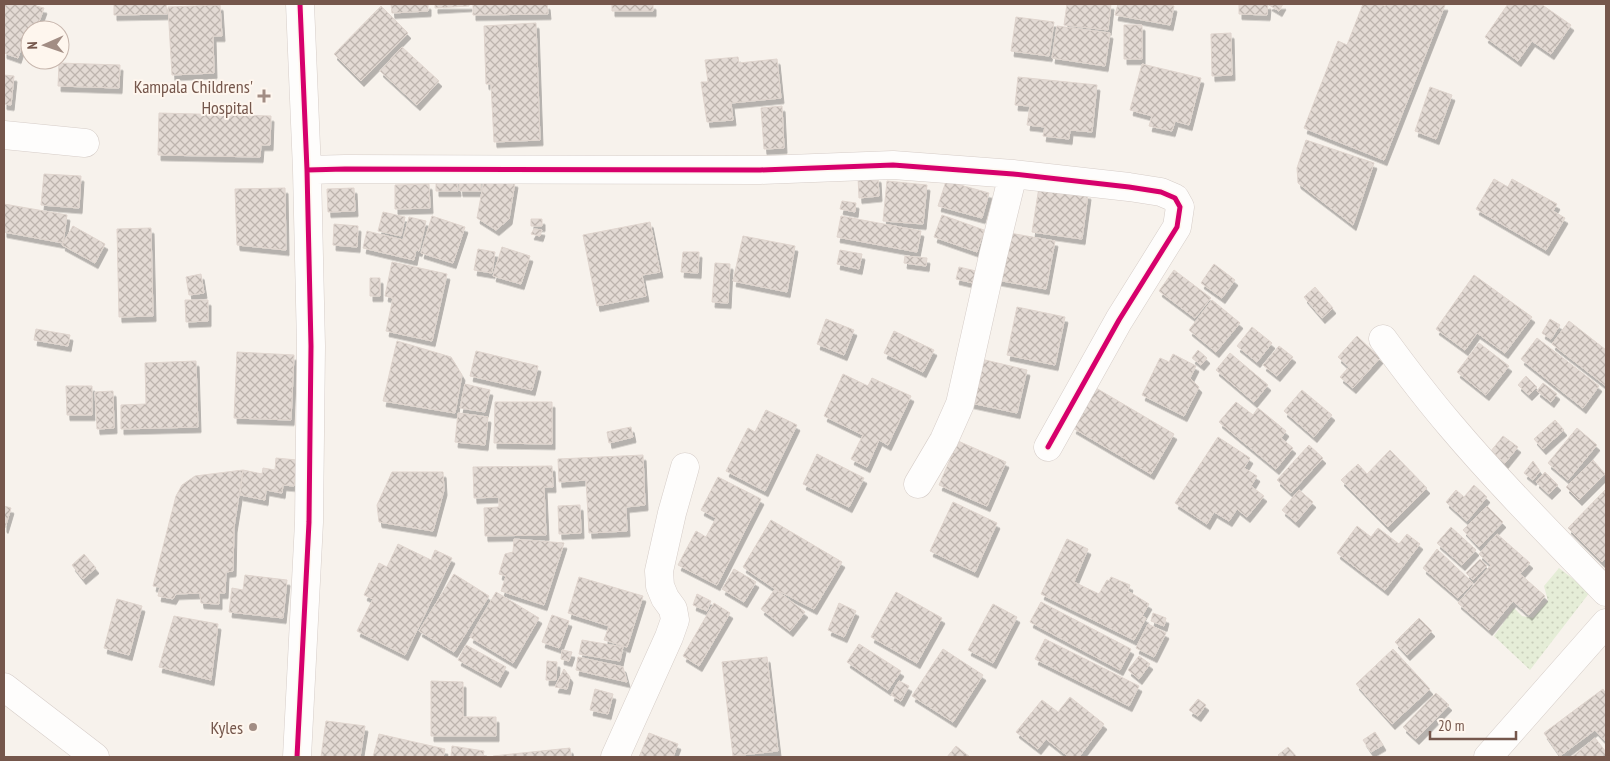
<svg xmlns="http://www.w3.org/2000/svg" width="1610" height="761" viewBox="0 0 1610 761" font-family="'PT Sans Narrow',sans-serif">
	<defs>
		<pattern id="grass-dots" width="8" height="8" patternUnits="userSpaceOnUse" patternTransform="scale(1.25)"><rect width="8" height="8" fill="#e5edd7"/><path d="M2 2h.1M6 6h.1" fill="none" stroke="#c8cdba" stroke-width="1.8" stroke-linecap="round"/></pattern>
		<pattern id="building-cross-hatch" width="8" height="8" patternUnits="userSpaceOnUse" patternTransform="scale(1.25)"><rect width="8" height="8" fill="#e3dad4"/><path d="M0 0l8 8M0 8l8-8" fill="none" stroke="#bdb4ae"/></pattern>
		<filter id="shadow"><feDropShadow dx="3" dy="5.5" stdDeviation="0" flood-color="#0004"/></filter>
	</defs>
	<rect width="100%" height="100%" fill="#f7f2ec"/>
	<!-- grass -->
	<path fill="url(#grass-dots)" d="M1559 568 1590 592 1530 670 1494 636 1514 608 1522 616 1533 618 1548 601 1544 586Z"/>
	<!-- building -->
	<path fill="url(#building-cross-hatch)" stroke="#e0d5ce" filter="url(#shadow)" d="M4 4H37L36 6 44 8 36 30H30V37L25 36 18 58 4 53Z
		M114 4H166L167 14 114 15Z
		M391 4H428V11L392 13Z
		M435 4H469V6L435 8Z
		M473 4H547L548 14 473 15Z
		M612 4H653V11H612Z
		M1067 4H1111L1108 30 1064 25Z
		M1118 4H1162L1174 6 1170 25 1115 15Z
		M1239 4H1268L1267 15 1239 14Z
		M1270 4H1283L1279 11 1269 5Z
		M1363 4H1378L1385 6 1386 4 1445 5 1384 160 1304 128 1338 41 1347 45Z
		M1508 4H1541L1571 25 1551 54 1532 41 1518 61 1485 37Z
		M220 5 222 36H213L214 73 172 75 168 7Z
		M381 6 408 33 361 81 334 54Z
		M1016 17 1054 22 1049 56 1011 51Z
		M536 23 540 140 494 142 491 84H486L484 26Z
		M1124 25H1142V59H1124Z
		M1057 26 1110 33 1105 66 1052 58Z
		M1231 33 1232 75 1212 76 1211 34Z
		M402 47 439 81 417 105 380 71Z
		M738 57 739 63 777 59 781 98 731 103 733 120 707 122 701 82H708L705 60Z
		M59 63 120 65 119 88 58 86Z
		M1142 64 1201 78 1189 125 1175 121 1172 131 1149 126 1152 116 1130 110Z
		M4 75 14 76 11 105 4 104Z
		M1018 77 1097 85 1092 132 1070 130 1069 139 1043 136 1045 127 1027 125 1030 106 1015 105Z
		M1430 87 1452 95 1436 139 1415 131Z
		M782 106 784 148 764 149 761 108Z
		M159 113 271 116 270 145H261L260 157 158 155Z
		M1306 140 1374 163 1353 225 1298 183 1297 168Z
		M44 174 81 176 79 208 41 205Z
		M485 175 515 182 509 219 496 230 477 218Z
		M480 176 481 191H460L459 178Z
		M858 177H878L879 196 859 198Z
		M457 179 458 191H436V180Z
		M1494 179 1508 187 1512 179 1557 204 1553 211 1565 218 1546 250 1476 209Z
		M887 181 927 185 923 224 883 221Z
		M946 181 989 193 982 218 938 206Z
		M429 184 430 208 395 209V185Z
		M1039 187 1088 194 1082 239 1032 232Z
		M285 188 286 250 237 245 235 189Z
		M354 188 355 211 328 212 327 189Z
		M842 201 856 203 855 212 840 209Z
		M4 204 67 215 63 243 4 232Z
		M383 212 405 217 401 236 378 231Z
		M942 215 984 230 977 252 934 237Z
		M432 216 465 227 453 263 421 253Z
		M841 216 921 231 917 252 837 237Z
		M409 217 426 221 419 251 416 250 414 260 363 248 367 231 403 240Z
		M531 219H542V226H531Z
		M650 222 660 272 642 275 646 296 597 306 583 235Z
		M334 224 358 226 357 247 333 245Z
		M73 226 105 244 95 263 62 245Z
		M151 228 153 316 119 317 117 229Z
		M534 229 542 230 540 236 531 234Z
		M1004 232 1055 241 1046 289 997 280Z
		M743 236 795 246 787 292 733 281Z
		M502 247 530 256 521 284 493 276Z
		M478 249 495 252 492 273 474 270Z
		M840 250 862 254 859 269 837 264Z
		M683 252H699L698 273 681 272Z
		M905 256 927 258 926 266 904 263Z
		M392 262 447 274 432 341 386 331 393 298 385 296Z
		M715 263 730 264 728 303 712 302Z
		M1214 264 1235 280 1222 298 1201 283Z
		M959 267 976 271 973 283 956 279Z
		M1174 270 1211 298 1195 318 1159 291Z
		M201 274 204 293 189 295 186 277Z
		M1474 275 1532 317 1505 353 1477 333 1465 350 1436 329Z
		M370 278H380V296H370Z
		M1315 287 1333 308 1322 318 1304 297Z
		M185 300H208V321L186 322Z
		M1212 300 1240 323 1216 352 1189 330Z
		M1017 307 1065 317 1055 365 1007 355Z
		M826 319 854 330 844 355 817 344Z
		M1550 319 1560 325 1551 339 1542 333Z
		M1569 321 1606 350V386L1552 344Z
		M1252 327 1272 343 1257 362 1237 346Z
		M36 329 70 335 68 346 34 340Z
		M894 331 934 350 923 372 884 353Z
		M1357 336 1380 358 1353 388 1340 377 1349 367 1338 357Z
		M1537 338 1599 386 1583 408 1521 359Z
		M397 341 451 357 462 375 455 413 383 401Z
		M1479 343 1509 366 1486 395 1457 372Z
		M1279 346 1293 357 1277 376 1263 365Z
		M1198 350 1207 358 1201 365 1192 358Z
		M476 351 538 366 532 390 470 376Z
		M237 352 294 355 291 420 234 418Z
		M1230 353 1268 385 1254 402 1216 370Z
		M1173 354 1196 366 1190 378 1199 387 1184 416 1142 395 1160 358 1169 362Z
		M981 359 1027 370 1017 413 971 403Z
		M196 361 198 427 121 429V405L146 404 145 363Z
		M843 374 868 386 872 378 911 396 888 445 879 440 867 467 851 459 863 435 824 416Z
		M1526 376 1537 387 1529 395 1518 385Z
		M1543 383 1557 394 1551 402 1537 391Z
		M465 384 490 390 485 412 460 408Z
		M66 386H92V415H67Z
		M1096 388 1174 434 1151 474 1073 428Z
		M1302 390 1332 415 1314 437 1284 411Z
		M113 391 114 428 97 429 95 392Z
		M495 402H552V444L494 443Z
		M1236 402 1253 415 1258 408 1286 431 1281 438 1293 448 1276 469 1219 422Z
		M766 410 797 425 765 491 726 471 748 428 755 432Z
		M458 413 488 417 485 445 455 442Z
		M1555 420 1564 430 1543 449 1534 439Z
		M631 427 633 437 609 443 607 432Z
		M1577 428 1597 445 1568 480 1548 463Z
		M1503 436 1518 447 1505 463 1491 451Z
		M1218 437 1250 458 1244 468 1257 476 1251 486 1264 496 1247 517 1237 509 1229 521 1214 512 1207 524 1175 503Z
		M958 441 1006 462 987 506 939 485Z
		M1309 445 1323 458 1291 493 1277 480Z
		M1390 450 1427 488 1388 527 1341 480 1358 464 1367 474Z
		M817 454 864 478 849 507 803 484Z
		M643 455 645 505 626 507 627 531 589 533 586 480 559 482 558 459Z
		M276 458 297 460 294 486 283 485 282 493 266 490 265 500 240 495 243 470 262 474 263 468 275 470Z
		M1593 460 1605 474 1579 500 1566 487Z
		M1533 461 1540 471 1533 480 1524 473Z
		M552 466 553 487H544L546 535 485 536 484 508 499 507V497L474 498 473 467Z
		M243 470 234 527 233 571 226 572 225 593H219V604L201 603 200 593 176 594 173 599 158 596 160 587 153 586 176 496 182 485 195 476Z
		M392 472H443L444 490 433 531 379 522 377 505Z
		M1545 472 1558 485 1549 494 1536 482Z
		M718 477 761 499 717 585 678 565 696 531 706 537 716 518 701 510Z
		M1474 485 1487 497 1467 521 1446 502 1456 490 1464 497Z
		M1606 489V558L1602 562 1568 528Z
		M1299 490 1313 502 1296 522 1282 510Z
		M953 502 997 523 975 572 930 551Z
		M580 505 581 533 559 534 558 506Z
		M4 506 11 508 5 528 4 527Z
		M1487 506 1503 522 1479 547 1463 530Z
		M771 520 842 562 814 609 775 589 743 567Z
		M1357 526 1371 537 1378 528 1399 544 1407 534 1420 544 1385 590 1337 553Z
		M1451 527 1476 550 1462 565 1437 543Z
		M1497 534 1530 563 1520 574 1545 596 1529 615 1513 601 1489 630 1458 603 1491 565 1479 554Z
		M514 539 564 543 544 605 501 591 506 576 499 574 505 554 513 552Z
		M1067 539 1088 549 1074 582 1099 594 1107 580 1109 581 1111 577 1130 585 1128 591 1149 604 1142 616 1146 618 1134 640 1041 594Z
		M398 544 431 560 435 550 452 558 405 655 357 631 373 599 364 595 379 563 387 567Z
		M1437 549 1473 583 1458 598 1423 568Z
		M84 554 96 568 83 579 72 565Z
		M1480 559 1487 566 1473 580 1466 573Z
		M734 569 756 582 744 602 722 589Z
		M454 574 489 596 454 652 419 631Z
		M245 575 287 580 283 618 229 612 232 588 243 590Z
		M579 577 643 596 627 647 604 640 609 626 568 613Z
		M775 589 805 612 790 631 761 609Z
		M496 592 539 618 513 663 470 637Z
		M896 592 942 618 917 663 871 637Z
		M697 594 711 601 707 611 693 605Z
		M117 599 142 606 129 655 104 648Z
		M1041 602 1131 649 1120 670 1030 622Z
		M714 603 730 613 699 666 683 656Z
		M839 603 856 611 844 637 828 630Z
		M993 604 1017 617 993 663 968 650Z
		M1153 613 1166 618 1164 626 1151 621Z
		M552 615 569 621 559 648 542 642Z
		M174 616 218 624 211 680 159 667Z
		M1419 618 1432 631 1407 655 1395 642Z
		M1148 624 1166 633 1154 657 1136 648Z
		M1045 639 1139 686 1129 706 1035 659Z
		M582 640 623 647 620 661 579 654Z
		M859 644 901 671 888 690 847 662Z
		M466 645 506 667 498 682 458 660Z
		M943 649 983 675 953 722 912 696Z
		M1393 649 1430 689 1392 724 1356 684Z
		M562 650 572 652 569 661 561 659Z
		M1139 656 1150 664 1139 679 1128 670Z
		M578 657 623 667 627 682 576 670Z
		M767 657 778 751 733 756 722 662Z
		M547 661 557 662 556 680H546Z
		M564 669 570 677 567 689 555 687Z
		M431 681 463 682V717H496V736H431Z
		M899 681 909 686 901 701 891 695Z
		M595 689 613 694 608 714 590 710Z
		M1603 689 1606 694V742L1595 730 1560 756 1544 733Z
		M1436 693 1449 705 1416 739 1403 727Z
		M1070 697 1104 724 1079 757H1069L1046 739 1038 749 1016 732 1042 700 1058 712Z
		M1198 699 1206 705 1198 716 1189 710Z
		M326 721 365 726 360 757H321Z
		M1375 732 1383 745 1371 752 1363 740Z
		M649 733 678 744 673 757H639Z
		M379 734 445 749 443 757H373Z
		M1595 738 1606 752V757H1572Z
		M452 746 484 751 483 757H451Z
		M956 746 970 757H947Z
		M1288 747 1297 757H1280L1278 755Z
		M570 748 571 757H494L493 756Z"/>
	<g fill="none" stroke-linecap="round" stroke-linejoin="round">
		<!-- minor casing -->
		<g stroke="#d6cdc8" stroke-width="29">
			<path id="minor" d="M4 135 85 143
				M307 170 345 169 760 170 893 165 1013 174 1129 187 1161 192 1175 198 1180 207 1177 227 1119 320 1048 447
				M1383 339C1405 369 1427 398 1451 426 1500 484 1554 538 1606 592
				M918 484 944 440 960 404 993 256 1013 174
				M4 687 95 757
				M297 757 309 522 311 346 307 170 300 4
				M615 757 669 637 675 620 673 609 665 598 660 586 659 571 672 513 685 467
				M1488 757 1606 623"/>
		</g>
		<!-- minor -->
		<use href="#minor" stroke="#fefdfc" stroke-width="28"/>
		<!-- cycleway casing -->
		<g stroke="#fef6ee" stroke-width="8">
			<path id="cycleway" d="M307 170 345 169 760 170 893 165 1013 174 1129 187 1161 192 1175 198 1180 207 1177 227 1119 320 1048 447
				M297 757 309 522 311 346 307 170 300 4"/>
		</g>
		<!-- cycleway -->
		<use href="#cycleway" stroke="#d6006c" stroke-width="5"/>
	</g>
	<!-- markers -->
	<g fill="#a28d84" stroke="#fef6ee" stroke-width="2">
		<path d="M261.5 88.5h5v5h5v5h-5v5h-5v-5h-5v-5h5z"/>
		<circle cx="253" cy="727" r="5"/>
	</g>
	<g text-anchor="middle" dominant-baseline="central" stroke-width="4" stroke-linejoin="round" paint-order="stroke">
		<!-- poi labels -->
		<g font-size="18" fill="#75574c" stroke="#fef6ee" text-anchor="end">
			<text x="253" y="86">Kampala Childrens'<tspan x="253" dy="21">Hospital</tspan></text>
			<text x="243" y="727">Kyles</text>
		</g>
	</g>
	<!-- border -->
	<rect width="1610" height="761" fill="none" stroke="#75574c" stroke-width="10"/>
	<!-- north arrow -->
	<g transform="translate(45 45) rotate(268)"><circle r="24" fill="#fef6ee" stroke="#c7b6ad"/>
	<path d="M0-4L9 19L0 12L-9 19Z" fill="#a28d84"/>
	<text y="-8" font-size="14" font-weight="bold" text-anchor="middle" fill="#75574c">N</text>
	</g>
	<!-- scale -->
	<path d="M1430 731v8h86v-8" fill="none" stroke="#75574c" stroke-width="2.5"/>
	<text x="1438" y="731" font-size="15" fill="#75574c" stroke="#fef6ee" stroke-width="4" paint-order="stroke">20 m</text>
</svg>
